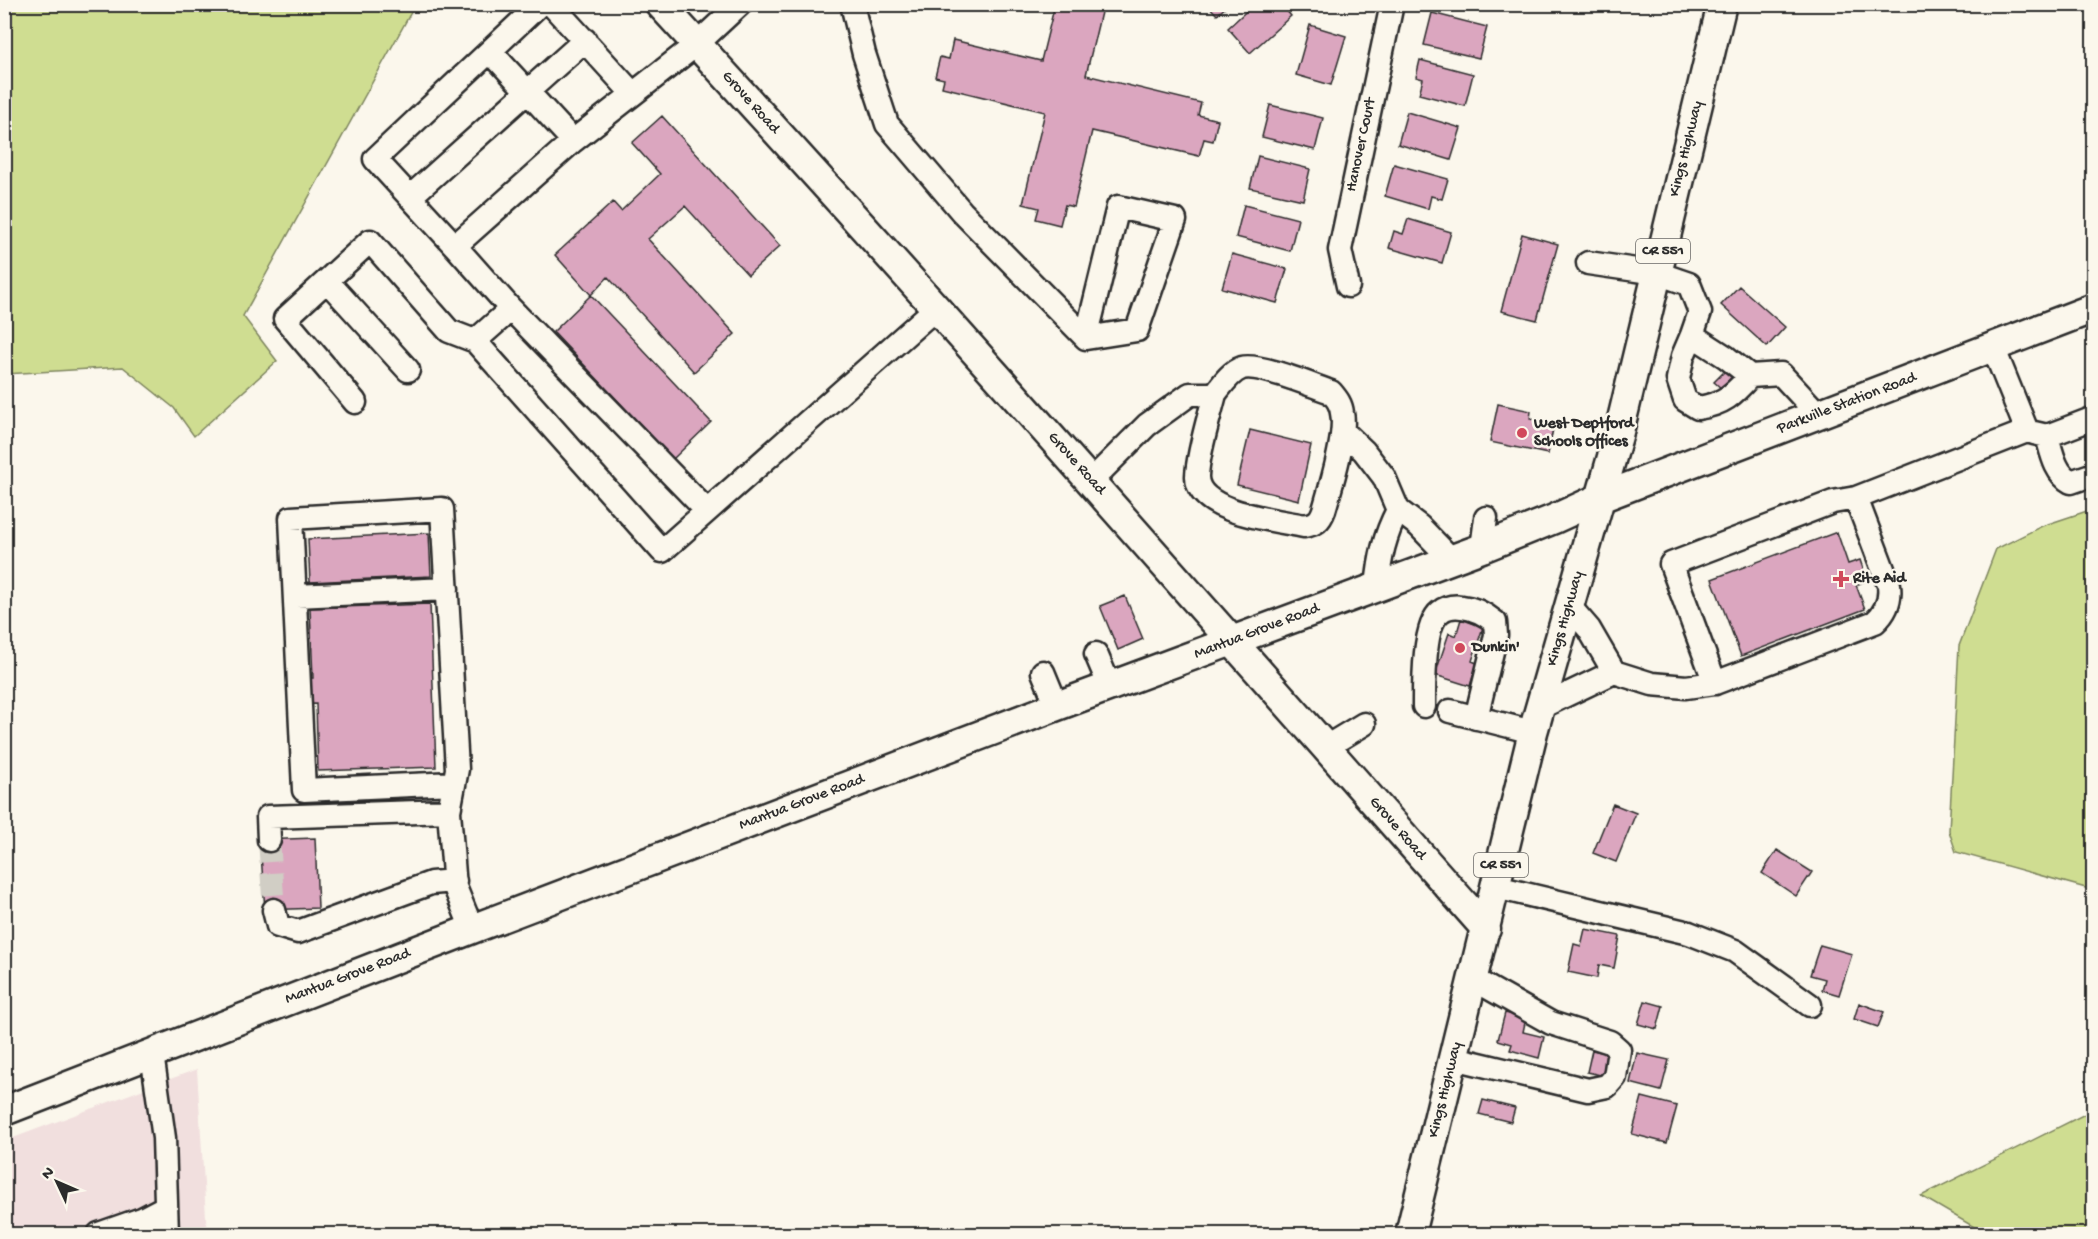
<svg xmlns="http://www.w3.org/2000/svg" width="2098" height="1239" viewBox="0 0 2098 1239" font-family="'Gochi Hand',sans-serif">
	<rect width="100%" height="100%" fill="#fbf7ec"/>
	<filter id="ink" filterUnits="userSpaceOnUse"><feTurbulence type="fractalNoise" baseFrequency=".0167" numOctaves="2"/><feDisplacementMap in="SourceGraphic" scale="12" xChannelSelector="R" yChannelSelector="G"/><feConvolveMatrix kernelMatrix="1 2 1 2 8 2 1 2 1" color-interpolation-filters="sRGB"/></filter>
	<g filter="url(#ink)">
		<!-- built -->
		<path fill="#f1dfde" d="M197 1069 207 1234H5V1141Z"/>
		<!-- green -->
		<path fill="#cfdd91" stroke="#7d845e" stroke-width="1.5" d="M5 4 415 5 243 316 277 361 194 436 174 408 123 367 5 374Z
			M2093 509H2094L2093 890 1956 852 1949 831 1959 646 1996 549 2042 526Z
			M2093 1110V1234H1986L1921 1196Z"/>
		<!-- building -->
		<path fill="#dba6bf" stroke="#2b2b2b" stroke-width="1.5" d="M1055 4H1103L1086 75 1201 103 1198 115 1218 120 1213 141 1204 139 1199 156 1092 131 1074 207 1065 205 1060 225 1036 219 1039 208 1023 204 1045 112 942 87 944 79 935 77 940 57 949 59 953 40 1041 61Z
			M1207 4H1229L1217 15Z
			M1254 4H1281L1291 16 1250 53 1228 28Z
			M1432 13 1487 27 1479 58 1424 45Z
			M1310 25 1346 36 1331 85 1296 75Z
			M1420 60 1473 74 1465 106 1419 94 1423 79 1416 77Z
			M1270 105 1323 118 1315 150 1262 137Z
			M1407 112 1461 128 1451 160 1398 144Z
			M662 116 780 246 748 275 685 206 648 239 735 334 694 372 608 277 591 295 555 255 613 202 621 211 660 174 632 143Z
			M1258 156 1310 169 1303 200 1250 188Z
			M1394 164 1448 179 1442 199 1431 196 1428 209 1385 196Z
			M1244 205 1298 219 1290 251 1236 237Z
			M1408 219 1451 232 1442 263 1389 248 1394 231 1403 234Z
			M1522 234 1558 244 1537 320 1501 311Z
			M1232 254 1287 269 1277 303 1222 288Z
			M1739 286 1785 327 1767 347 1721 305Z
			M591 295 711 422 673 459 553 332Z
			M1726 370 1741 382 1729 395 1714 382Z
			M1498 404 1531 411 1530 419 1554 424 1548 454 1490 442Z
			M1250 430 1311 445 1299 500 1237 485Z
			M1837 532 1848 564 1860 560 1867 580 1856 585 1865 609 1741 656 1712 579Z
			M429 533 431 576 310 582 308 539Z
			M1125 596 1143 639 1118 650 1100 606Z
			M430 604 436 767 318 771 316 704 294 705 293 679 313 678 310 608Z
			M1461 619 1483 627 1472 661 1477 663 1470 686 1435 675 1449 633 1456 636Z
			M1613 804 1636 813 1616 862 1593 853Z
			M315 838 318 908 265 910 260 840Z
			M1777 850 1812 872 1796 896 1762 873Z
			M1585 929 1620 936 1614 968 1599 965 1597 978 1568 972 1574 944 1581 946Z
			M1820 945 1852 954 1839 995 1822 990 1825 979 1810 975Z
			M1645 1001 1663 1006 1657 1029 1638 1024Z
			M1859 1003 1884 1012 1878 1027 1854 1019Z
			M1505 1013 1526 1018 1523 1032 1544 1037 1539 1058 1510 1050 1512 1044 1498 1040Z
			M1592 1050 1610 1054 1605 1076 1587 1072Z
			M1637 1053 1669 1060 1661 1091 1630 1083Z
			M1642 1097 1677 1106 1667 1143 1632 1134Z
			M1483 1100 1515 1108 1511 1122 1479 1114Z"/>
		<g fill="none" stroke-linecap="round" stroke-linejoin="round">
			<!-- minor-tunnel -->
			<path stroke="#d1cec5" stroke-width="22" stroke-dasharray="22 11" stroke-linecap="butt" d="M269 840 274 910"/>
			<!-- minor casing -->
			<g stroke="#2b2b2b" stroke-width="27">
				<path id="minor" d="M551 4 633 94
					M740 4 697 44 573 141 455 246 511 309 475 341 662 551 936 308
					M852 4 864 54 887 124 962 212 1086 338
					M490 51 573 141
					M410 197 585 40
					M1118 207 1175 220 1137 330 1086 338Z
					M455 246 375 159 540 4
					M1588 263 1657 273 1689 284 1700 312 1692 335 1726 357 1750 376 1781 374 1819 415
					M327 281 408 370
					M1348 286 1340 250 1392 4
					M511 309 707 511
					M1692 335 1683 356 1678 379 1685 400 1698 408C1724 404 1733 395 1750 376
					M355 402 285 319 370 241 449 331 475 341
					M1343 431 1364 451 1384 477 1398 510
					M2034 433 2047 436 2094 418
					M2047 436C2052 453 2055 473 2071 482L2094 474
					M1091 481 1147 425 1190 394H1215C1209 418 1198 452 1197 476 1196 513 1277 520 1304 526 1316 524 1320 521 1324 510 1331 486 1347 435 1342 413 1341 404 1337 399 1331 392 1313 386 1259 363 1242 368 1230 372 1222 385 1215 394
					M1482 548 1486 518
					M1377 587C1380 557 1384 537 1398 510L1419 526 1451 559
					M296 596 447 589
					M1570 607 1589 629 1614 672 1652 684 1686 687 1715 683 1875 622C1886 612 1891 600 1889 585L1856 498 2027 431 1993 347
					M1096 654 1110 687
					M1043 672 1057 706
					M1715 683 1671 564 1833 502 1856 498
					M1424 706C1424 685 1423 625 1440 612 1446 607 1455 606 1462 607 1475 608 1485 614 1495 622L1496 635 1476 718
					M1541 707 1614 672
					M1450 711 1533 732
					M1326 747 1364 724
					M454 783 304 790 291 518 442 509 457 769 449 811 455 887 472 929
					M269 840 268 817 449 811
					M1496 887 1689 933 1735 951 1810 1005
					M274 910 278 926 298 932 431 883 455 881
					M152 1054 164 1138 167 1234
					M1454 1058 1588 1090 1607 1086 1615 1077 1619 1050 1610 1042 1551 1023 1473 979
					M99 1234 142 1219 165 1207"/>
			</g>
			<!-- major casing -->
			<g stroke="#2b2b2b" stroke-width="33">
				<path id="major" d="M660 4C940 308 1212 619 1486 929
					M4 1111 472 929 1057 706 1482 548 1554 519 1600 498 2094 308
					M1410 1234 1533 732 1618 436 1722 4"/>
			</g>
			<!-- minor -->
			<use href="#minor" stroke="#fbf7ec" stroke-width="22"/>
			<!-- major -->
			<use href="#major" stroke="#fbf7ec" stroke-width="28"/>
		</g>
	</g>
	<!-- markers -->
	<g fill="#d1495b" stroke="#fbf7ec" stroke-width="2">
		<circle cx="1522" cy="433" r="6"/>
		<path d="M1838 570h6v6h6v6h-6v6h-6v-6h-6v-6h6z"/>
		<circle cx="1460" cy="648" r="6"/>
	</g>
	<g text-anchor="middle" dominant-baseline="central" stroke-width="5" stroke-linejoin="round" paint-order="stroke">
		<!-- shield labels -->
		<g fill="#fbf7ec" stroke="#696865" stroke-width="1.5">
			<rect x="1636" y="239" width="54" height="24" rx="4.5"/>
			<rect x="1474" y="853" width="54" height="24" rx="4.5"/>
		</g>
		<g font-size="15" font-weight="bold" fill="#2b2b2b">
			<text x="1663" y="251">CR 551</text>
			<text x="1501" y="865">CR 551</text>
		</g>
		<!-- street labels -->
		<g font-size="16" fill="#2b2b2b" stroke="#fbf7ec">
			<text transform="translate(750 103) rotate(48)">Grove Road</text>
			<text transform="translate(1362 145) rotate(-78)">Hanover Court</text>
			<text transform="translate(1687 149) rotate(-76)">Kings Highway</text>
			<text transform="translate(1847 404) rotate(-21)">Parkville Station Road</text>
			<text transform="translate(1076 464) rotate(48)">Grove Road</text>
			<text transform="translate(1566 619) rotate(-74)">Kings Highway</text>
			<text transform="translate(1257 632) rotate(-21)">Mantua Grove Road</text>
			<text transform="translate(802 803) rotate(-21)">Mantua Grove Road</text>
			<text transform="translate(1397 829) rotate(49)">Grove Road</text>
			<text transform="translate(348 977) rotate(-21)">Mantua Grove Road</text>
			<text transform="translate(1446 1090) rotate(-76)">Kings Highway</text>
		</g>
		<!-- poi labels -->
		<g font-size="16" font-weight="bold" fill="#2b2b2b" stroke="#fbf7ec" text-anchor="start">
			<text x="1534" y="424">West Deptford<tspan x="1534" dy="18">Schools Offices</tspan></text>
			<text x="1853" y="579">Rite Aid</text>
			<text x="1472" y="648">Dunkin'</text>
		</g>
	</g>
	<!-- margin -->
	<rect width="2098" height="1239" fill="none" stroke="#fbf7ec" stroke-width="24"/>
	<rect x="12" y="12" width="2074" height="1215" fill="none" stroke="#2b2b2b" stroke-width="2" filter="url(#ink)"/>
	<!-- north arrow -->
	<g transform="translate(57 1182) rotate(314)" stroke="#fbf7ec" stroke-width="4.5" paint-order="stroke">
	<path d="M0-4.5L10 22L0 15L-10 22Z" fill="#2b2b2b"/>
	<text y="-9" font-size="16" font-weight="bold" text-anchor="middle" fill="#2b2b2b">N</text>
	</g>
</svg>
